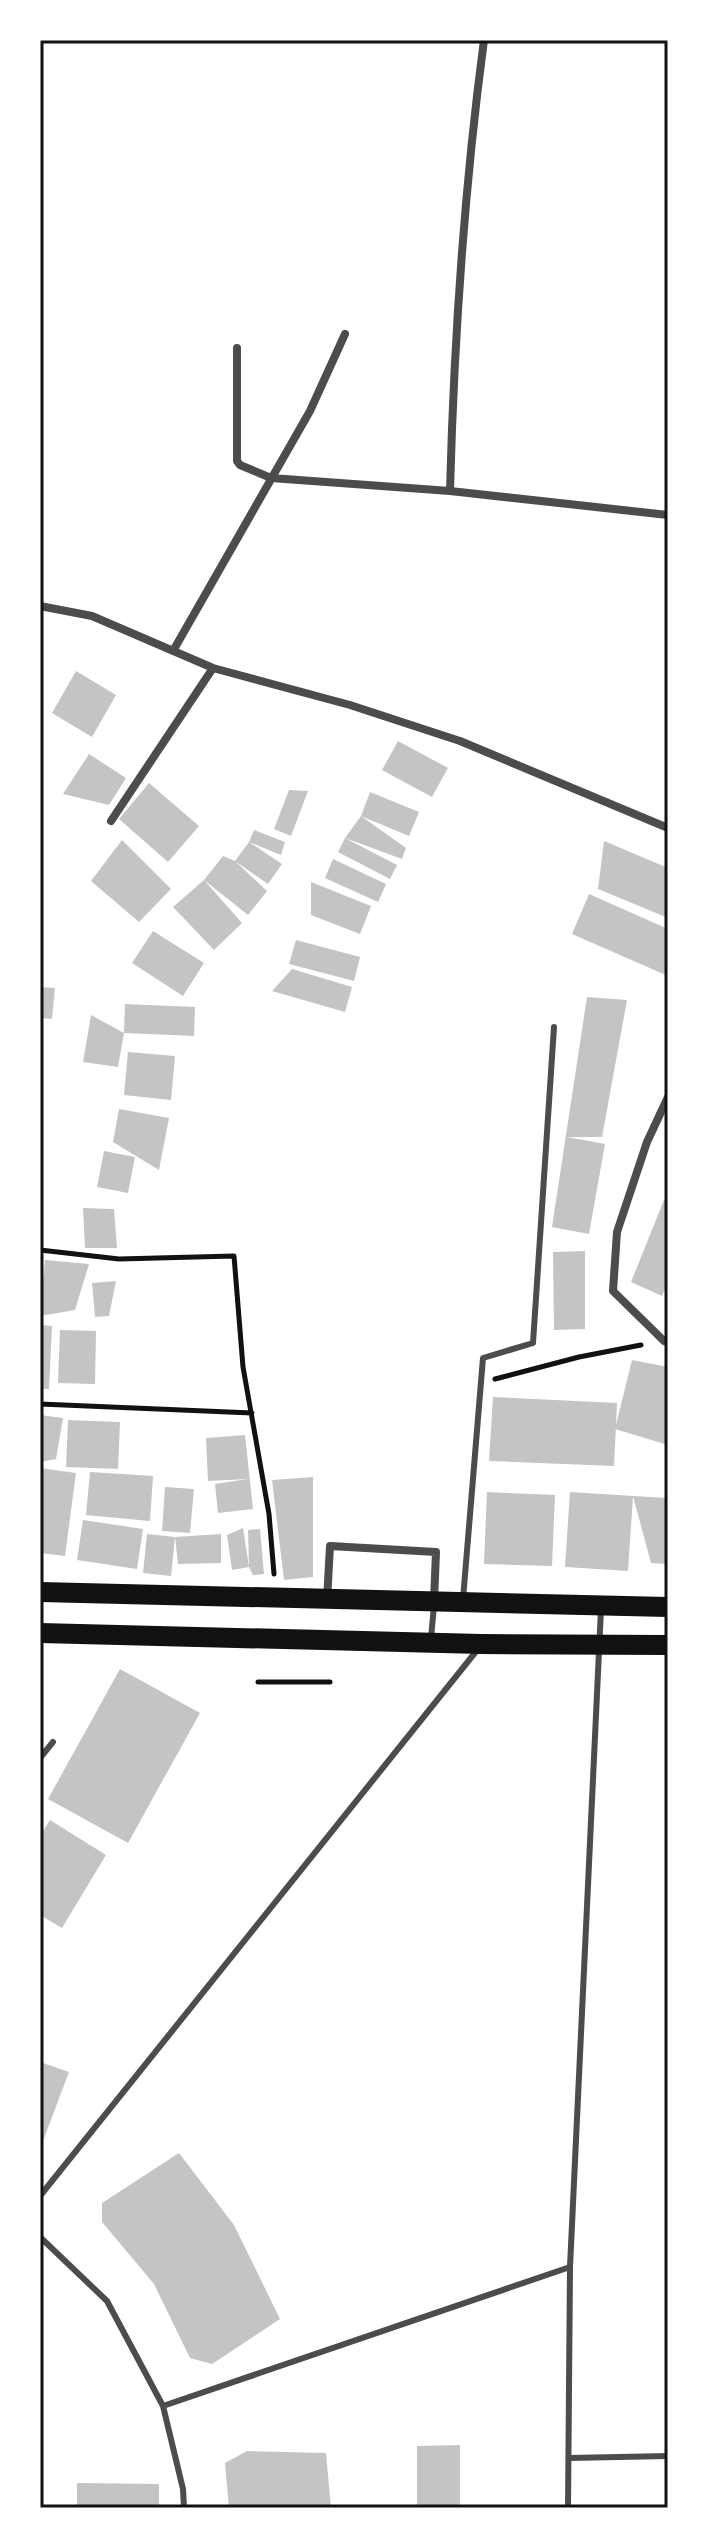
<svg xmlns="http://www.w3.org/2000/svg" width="708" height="2548" viewBox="0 0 708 2548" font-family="Montserrat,sans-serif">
	<rect width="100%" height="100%" fill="#fff"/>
	<!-- building -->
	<path fill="#c4c4c4" d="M76 671 116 695 92 737 52 713Z
		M398 741 448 768 432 797 382 770Z
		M89 754 126 778 109 805 63 794Z
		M149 783 199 826 168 862 119 819Z
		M289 790 308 791 291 836 274 829Z
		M370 792 419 812 409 836 361 816 406 848 402 859 345 838 361 816Z
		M254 830 285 842 281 855 249 842 282 864 268 884 235 861 249 842Z
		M345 838 397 865 390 879 338 852Z
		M122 840 171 889 139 922 91 881Z
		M604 841 668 868V918L598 889Z
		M223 856 235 861 267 891 248 915 204 880 242 923 214 950 173 907 204 880Z
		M333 859 386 884 378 902 325 878Z
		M311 882 371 906 360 934 311 915Z
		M589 894 668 929V976L572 934Z
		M153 931 204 963 183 996 132 963Z
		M296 940 360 957 354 981 289 964Z
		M292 969 352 987 345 1012 272 991Z
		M40 987 55 988 52 1019 40 1018Z
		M587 997 627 1000 602 1137H567L605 1144 589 1234 552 1227Z
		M125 1004 195 1007 194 1036 124 1033Z
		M91 1015 124 1033 118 1067 83 1062Z
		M128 1052 175 1056 171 1100 124 1095Z
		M119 1109 169 1118 159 1170 113 1142Z
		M104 1151 135 1157 128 1193 97 1187Z
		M664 1200 668 1202V1282L662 1296 631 1282Z
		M83 1208 114 1209 117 1248H85Z
		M585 1251V1329L554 1330 553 1252Z
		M45 1260 89 1264 75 1310 40 1316Z
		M116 1281 109 1316 95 1317 92 1283Z
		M40 1325 52 1326 49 1389H40Z
		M60 1330 96 1331 95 1384 58 1383Z
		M632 1360 668 1367V1445L615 1429Z
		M493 1397 617 1403 614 1466 489 1461Z
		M40 1415 63 1418 56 1459 40 1462Z
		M68 1420 120 1422 118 1469 66 1467Z
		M245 1435 253 1509 218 1513 215 1484 248 1479 208 1481 206 1438Z
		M40 1468 76 1473 65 1556 40 1553Z
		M90 1472 153 1476 150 1521 86 1515Z
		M313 1477V1577L284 1580 272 1480Z
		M165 1487 194 1489 190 1533 162 1531Z
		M487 1492 555 1495 552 1566 484 1564Z
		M570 1492 633 1496 628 1571 565 1567Z
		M633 1496 668 1498V1564L651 1563Z
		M83 1520 143 1529 137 1569 77 1560Z
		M243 1528 249 1567 232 1570 227 1535Z
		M260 1529 264 1574 253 1575 249 1567 248 1530Z
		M147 1534 175 1537 221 1534V1563L178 1564 175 1537 171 1576 143 1573Z
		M120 1669 200 1713 128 1843 48 1799Z
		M50 1820 106 1855 62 1928 40 1915V1836Z
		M40 2062 69 2072 40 2149Z
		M179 2153 234 2225 280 2319 212 2364 190 2358 154 2284 102 2222V2203Z
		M460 2445V2508H417V2446Z
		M247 2451 326 2453 331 2508H229L225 2463Z
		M77 2483 159 2484V2508H77Z"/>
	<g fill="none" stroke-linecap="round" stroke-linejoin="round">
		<!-- path -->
		<path stroke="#111" stroke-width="5" d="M40 1250 119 1259 234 1256 243 1367 269 1514 274 1574
			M495 1379 579 1357 641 1345
			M40 1404 252 1413
			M258 1682H330"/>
		<!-- service -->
		<path stroke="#4c4c4c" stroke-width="6" d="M463 1599 483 1358 533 1343 554 1027
			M431 1638 434 1606
			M40 1758 53 1742
			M40 2196 478 1649
			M40 2237 107 2301 163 2406 183 2489 184 2508
			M163 2406 570 2267
			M569 2458 668 2456
			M568 2508 570 2267 601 1609"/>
		<!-- minor -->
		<path stroke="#4c4c4c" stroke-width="8" d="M237 348V461L240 465 271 478 450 491 668 515
			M450 491C454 340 464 190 484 40
			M40 606 92 616 213 668 350 705 460 741 668 828
			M173 651 310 411 345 334
			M111 821 213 668
			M668 1097 647 1142 617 1232 613 1291 664 1341 668 1342
			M327 1600 330 1546 436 1552 434 1601"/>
		<!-- primary -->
		<path stroke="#111" stroke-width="20" d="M40 1592 668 1607
			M40 1633 481 1644 668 1645"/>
	</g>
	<!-- border -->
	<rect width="708" height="2548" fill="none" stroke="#ffffff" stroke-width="84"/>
	<rect x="42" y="42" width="624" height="2464" fill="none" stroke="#111" stroke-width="3"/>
</svg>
